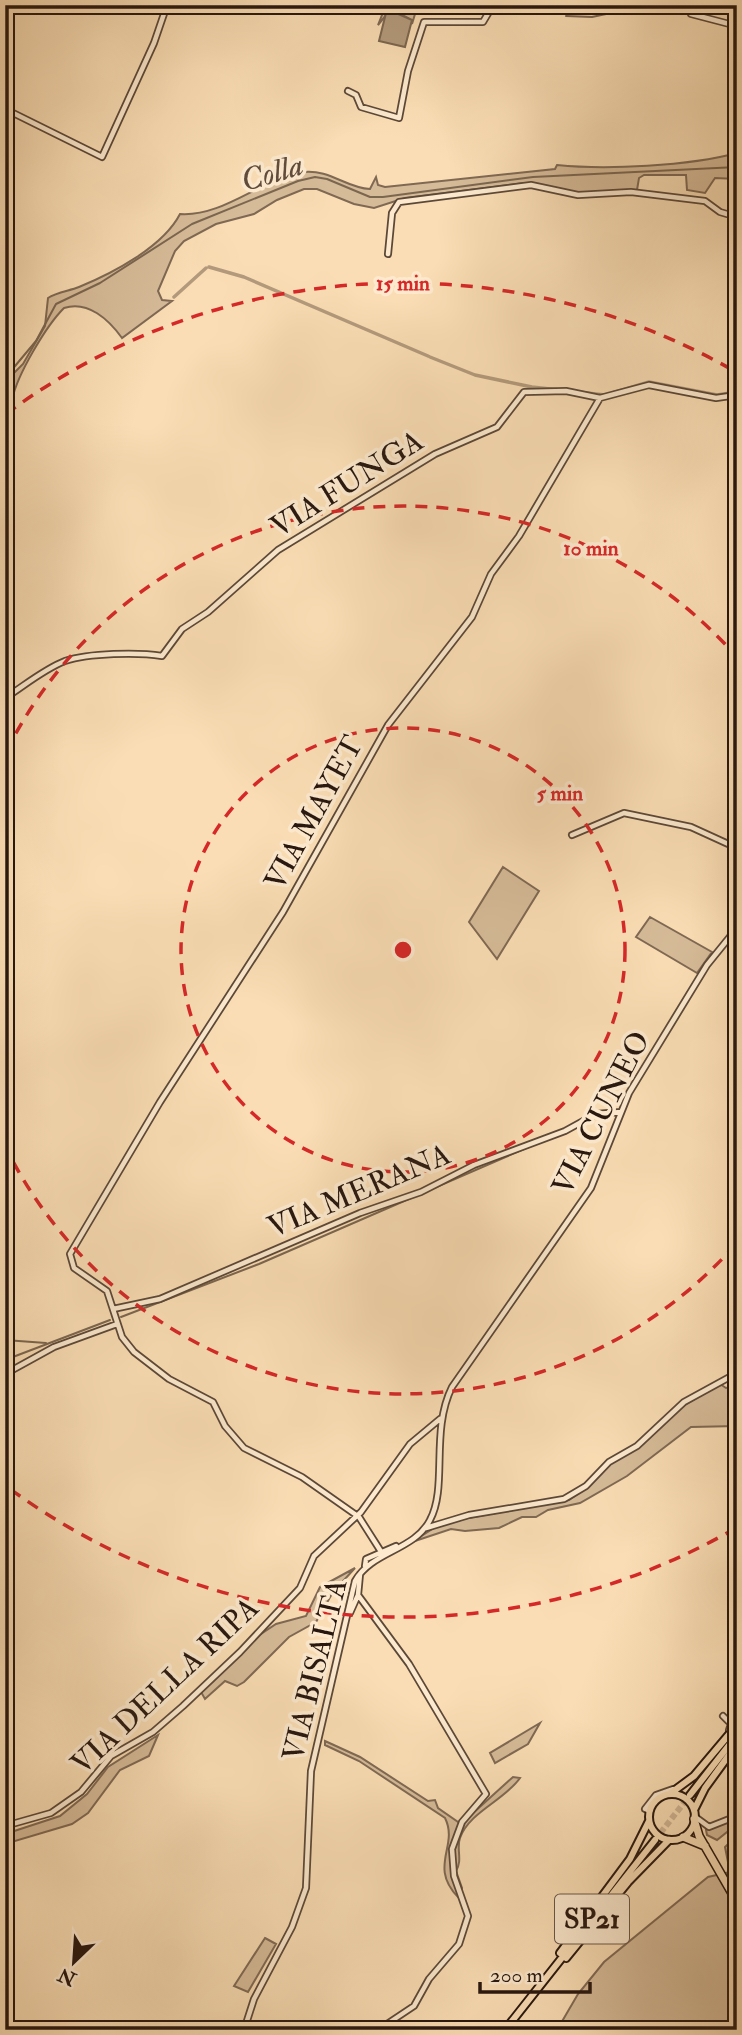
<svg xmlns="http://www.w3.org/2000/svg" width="742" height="2035" viewBox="0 0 742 2035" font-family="'IM FELL Double Pica',serif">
	<rect width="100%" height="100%" fill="#faddb4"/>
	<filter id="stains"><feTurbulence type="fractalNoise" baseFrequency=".00286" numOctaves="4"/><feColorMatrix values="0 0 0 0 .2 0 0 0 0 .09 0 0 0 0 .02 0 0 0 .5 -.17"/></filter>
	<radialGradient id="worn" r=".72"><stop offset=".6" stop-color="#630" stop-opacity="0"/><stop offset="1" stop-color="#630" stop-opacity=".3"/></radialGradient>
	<!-- green -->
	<path fill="#d6bb98" stroke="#7f6954" stroke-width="2" d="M386 5H396L415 14 412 24V20L391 9 378 25Z
		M737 153V179L715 178 705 193 687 190 686 175H644L639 178 637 190 578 193 524 183 405 198 374 208 354 204 317 189H304L277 200 254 214 216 224 184 241 175 251 158 291 162 300 172 301 122 338C109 320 88 300 64 308 46 326 17 375 12 400L5 401V377H10L23 364 45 326 48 298C57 292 69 291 79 287 113 273 163 247 180 214 224 217 262 178 303 172 330 169 346 188 370 189L376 177 378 185 385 187 555 169 557 165C606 170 689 166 737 153Z
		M503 867 539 891 497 959 469 922Z
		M650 917 712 952 697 973 636 937Z
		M720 1384 726 1388 737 1385V1426L691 1427 627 1476 580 1503 548 1510 536 1517H522L499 1528 465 1531 451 1529 412 1542 434 1528 457 1520 569 1500 588 1487 610 1464 640 1446 680 1408Z
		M355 1568 333 1592 316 1622 289 1637 244 1682 237 1686 225 1681 205 1699 201 1692 258 1636 276 1624 306 1616 320 1587Z
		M540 1723 528 1744 495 1763 490 1753Z
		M158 1735 149 1756 120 1770 88 1813 72 1824 5 1844V1834L60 1816 87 1794 108 1767Z
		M325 1741 360 1757 428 1801 435 1800 438 1808 461 1824 513 1777 520 1778C505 1800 469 1812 460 1838 456 1849 463 1860 456 1871L462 1888 458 1897C428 1866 459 1846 445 1818L359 1761 325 1745Z
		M737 1818V1824L717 1840 707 1835 706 1830Z
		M737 1835V2030H557L578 1994 604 1962 708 1877 730 1872 725 1847Z
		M265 1938 276 1944 248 1992 234 1986Z"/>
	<!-- water -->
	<path fill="#b39a7c" stroke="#7b6650" stroke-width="2" d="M387 9 412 20 405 47 379 41Z"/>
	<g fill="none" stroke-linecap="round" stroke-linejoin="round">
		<!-- stream -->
		<path stroke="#7b6650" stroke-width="2" d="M566 16 592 17 639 7 688 13
			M5 378 36 341 56 304 100 283 192 224 298 181 315 177 327 179 370 197H383L533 177 737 167
			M556 1137 598 1116
			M121 1317 259 1264 538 1143
			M5 1340 46 1343
			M5 1360 110 1320"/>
		<!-- canal -->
		<path stroke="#b39a7c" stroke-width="3.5" d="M209 267 244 277 428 356
			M174 297 206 268
			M430 357 475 375 532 387 605 395
			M612 393 649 382 717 395 737 392"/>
		<!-- major-tunnel -->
		<path stroke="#d0b593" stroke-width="6" stroke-dasharray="6 3" stroke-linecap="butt" d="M655 1840 690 1795"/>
		<!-- minor casing -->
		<g stroke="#5c4838" stroke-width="8">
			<path id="minor" d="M692 5 691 14 737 26
				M348 91 356 95 361 107 399 118 408 71 424 22H483L493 5
				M5 109 102 157 154 43 167 5
				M388 254 392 213 399 202 531 185 578 195 631 192 705 201 720 212 737 217
				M5 698C24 686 44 669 65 661 89 653 138 652 162 656L182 629 208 612 278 550 435 454 497 427 524 392 566 391 600 398 649 385 716 398 737 395
				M572 835 624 813 691 827 737 848
				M113 1309 160 1299 360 1213 421 1192 474 1165 565 1131 596 1114 621 1112
				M5 1374 54 1347 117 1324
				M426 1528 469 1515 564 1499 586 1486 609 1462 637 1446 684 1402 737 1373
				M380 1550 359 1517 302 1477 244 1448 225 1426 213 1402 169 1379 134 1352 122 1337 107 1291 74 1268 70 1254 160 1102 283 912 388 725 472 617 491 574 519 536 600 398
				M365 1566 366 1559 396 1546
				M360 1574 358 1595 409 1664 486 1794 462 1822 452 1849 454 1876 468 1916 459 1944 429 1979 414 2006 378 2030
				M350 1613 358 1595
				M723 1716 731 1724 729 1730
				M650 1811 645 1809 656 1795 673 1789
				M694 1816 709 1827 737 1816
				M5 1826 51 1813 81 1792 111 1756 153 1732 183 1706 240 1652 300 1588 314 1556 361 1512 410 1444 440 1419
				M244 2030 254 1999 292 1927 306 1888 311 1771 355 1581C372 1551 414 1551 430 1520 448 1487 430 1431 452 1387L591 1188 629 1093 707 965 737 928"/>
		</g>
		<!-- major casing -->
		<g stroke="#28170f" stroke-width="10">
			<path id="major" d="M671 1793 694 1776 737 1725
				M649 1817a23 23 0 1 1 46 0a23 23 0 1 1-46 0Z
				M690 1795 737 1735
				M694 1810 705 1788 737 1744
				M560 1953 630 1859 649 1821
				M566 1958 628 1882 669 1840
				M505 2030 655 1840"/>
		</g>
		<!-- highway casing -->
		<g stroke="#28170f" stroke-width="10">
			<path id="highway" d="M694 1819 699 1836 737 1902
				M683 1837 705 1846"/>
		</g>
		<!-- minor -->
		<use href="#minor" stroke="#fce9ce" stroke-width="4.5"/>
		<!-- major -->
		<use href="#major" stroke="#faddb4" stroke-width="6"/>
		<!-- highway -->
		<use href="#highway" stroke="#faddb4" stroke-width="7"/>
	</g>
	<!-- distance rings -->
	<g fill="none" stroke="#d62828" stroke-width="3.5" stroke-dasharray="12 9">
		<circle cx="403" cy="950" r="222"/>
		<path d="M736 1244A444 444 0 0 1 6 1148M6 752A444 444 0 0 1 736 656"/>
		<path d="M736 1528A667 667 0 0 1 6 1486M6 414A667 667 0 0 1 736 372"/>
	</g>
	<g text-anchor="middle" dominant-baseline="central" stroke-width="7" stroke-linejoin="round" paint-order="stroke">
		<!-- shield labels -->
		<rect fill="#fce9ce" stroke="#685648" stroke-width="2" x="555" y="1894.5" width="74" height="49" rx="5"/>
		<g font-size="28" font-weight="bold" fill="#28170f">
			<text x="592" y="1919">SP21</text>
		</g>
		<!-- street labels -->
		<g font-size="30" fill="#28170f" stroke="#fce9ce">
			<text transform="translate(347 484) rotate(-32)">VIA FUNGA</text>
			<text transform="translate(314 813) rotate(-61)">VIA MAYET</text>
			<text transform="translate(601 1113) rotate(-63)">VIA CUNEO</text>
			<text transform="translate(359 1191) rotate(-23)">VIA MERANA</text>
			<text transform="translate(315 1670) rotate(-76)">VIA BISALTA</text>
			<text transform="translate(165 1686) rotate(-43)">VIA DELLA RIPA</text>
		</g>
		<!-- water labels -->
		<g font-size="32" font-style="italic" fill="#604b3b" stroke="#fce9ce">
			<text transform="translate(272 173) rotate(-17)">Colla</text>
		</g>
	</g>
	<circle cx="403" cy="950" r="10" fill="#d62828" stroke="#fce9ce" stroke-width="3.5"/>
	<g font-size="21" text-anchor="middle" font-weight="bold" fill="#d62828" stroke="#fce9ce" stroke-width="7" stroke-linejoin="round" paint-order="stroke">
		<text x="403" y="290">15 min</text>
		<text x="591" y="555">10 min</text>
		<text x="560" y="800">5 min</text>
	</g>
	<!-- margin -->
	<rect width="742" height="2035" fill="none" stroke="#faddb4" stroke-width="28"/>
	<rect x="7" y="7" width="728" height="2021" fill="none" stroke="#28170f" stroke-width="3.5"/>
	<rect x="14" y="14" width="714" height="2007" fill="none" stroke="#28170f" stroke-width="2"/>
	<!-- north arrow -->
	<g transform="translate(74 1962) rotate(205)" stroke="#fce9ce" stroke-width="5" paint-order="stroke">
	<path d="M0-5L12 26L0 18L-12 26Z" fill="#28170f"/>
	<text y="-10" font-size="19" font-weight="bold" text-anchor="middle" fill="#28170f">N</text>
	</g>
	<!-- scale -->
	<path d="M480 1982v10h110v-10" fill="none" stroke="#28170f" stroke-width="3.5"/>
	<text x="490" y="1982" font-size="21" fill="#28170f" stroke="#fce9ce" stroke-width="5" paint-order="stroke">200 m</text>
	<rect width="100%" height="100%" filter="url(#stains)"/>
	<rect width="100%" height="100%" fill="url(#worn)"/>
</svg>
